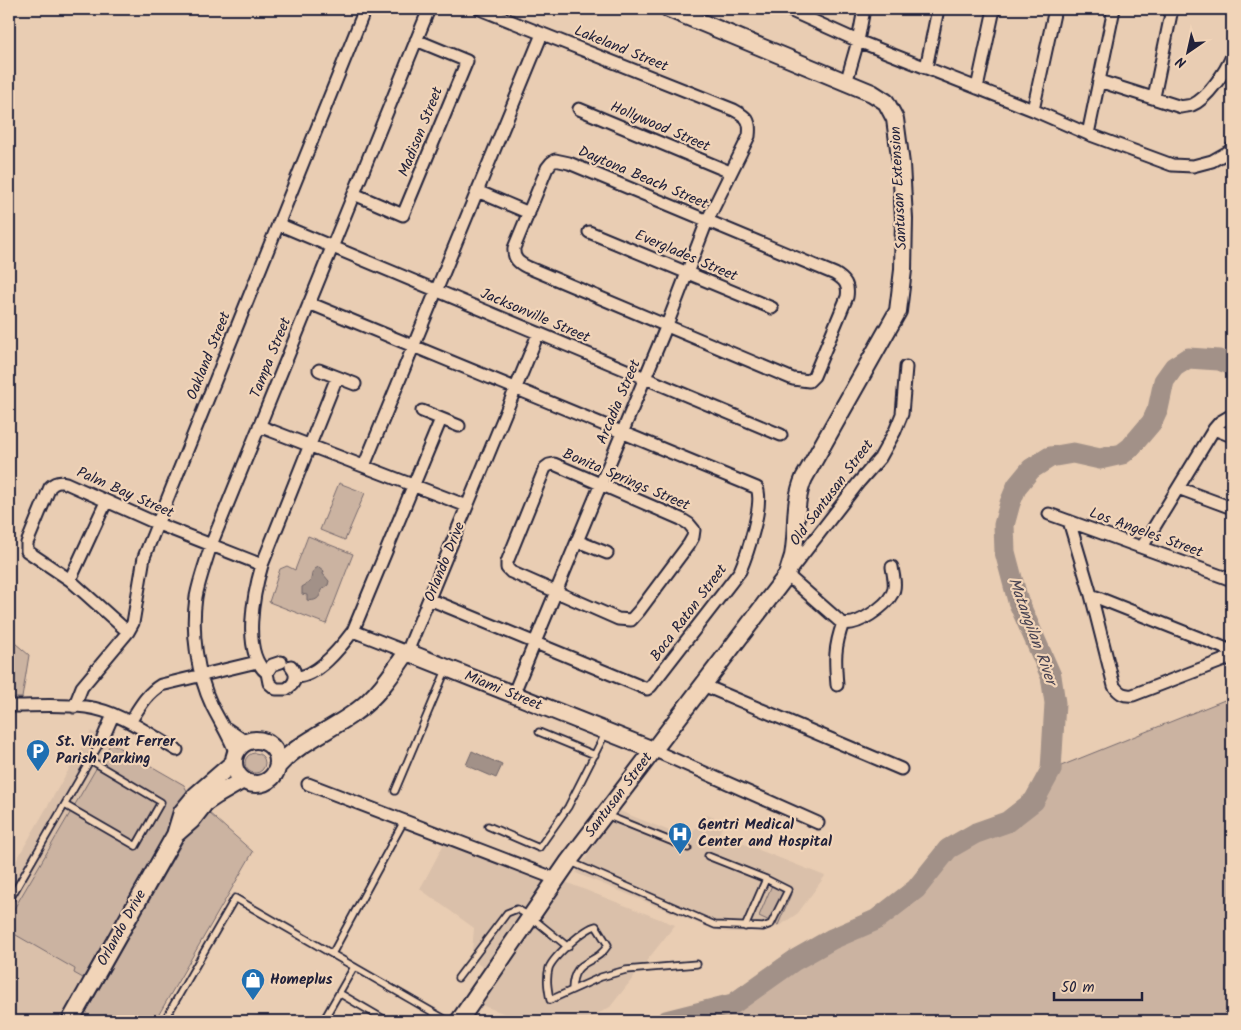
<svg xmlns="http://www.w3.org/2000/svg" width="1241" height="1030" viewBox="0 0 1241 1030" font-family="Kalam,sans-serif">
	<rect width="100%" height="100%" fill="#e9cdb3"/>
	<filter id="ink" filterUnits="userSpaceOnUse"><feTurbulence type="fractalNoise" baseFrequency=".02" numOctaves="2"/><feDisplacementMap in="SourceGraphic" scale="10" xChannelSelector="R" yChannelSelector="G"/><feConvolveMatrix kernelMatrix="1 2 1 2 8 2 1 2 1" color-interpolation-filters="sRGB"/></filter>
	<g filter="url(#ink)">
		<!-- built -->
		<path fill="#dac0aa" d="M91 731 184 785 189 795 253 852 155 1021H9V873Z
			M617 810 687 838 707 815 724 822 719 834 825 876 798 913 781 925 768 930 745 932H727L712 929 576 873Z
			M445 842 565 882 675 925 610 1007 585 1021H524L476 1003 498 976 478 964 472 951 474 928 420 889Z"/>
		<!-- green -->
		<path fill="#cbb3a1" stroke="#766a6e" d="M339 483 365 493 345 540 320 530Z
			M308 536 353 554 326 624 269 602 280 569 287 566 295 570Z
			M9 638 29 655 22 698H9Z
			M1232 697V1021H666L733 1004 795 960 876 920 917 889 948 849 1007 822 1034 801 1051 770Z
			M111 743 184 785 189 795 83 978 74 973 75 969 9 931 11 914Z
			M245 763a10 10 0 1 1 20 0a10 10 0 1 1-20 0Z
			M208 812 253 852 155 1021H81L191 827 197 825Z
			M772 885 791 894 778 925 759 916Z"/>
		<!-- water -->
		<path fill="#a29188" stroke="#6f6569" d="M319 567 324 571 323 574 329 581 328 585 321 590C321 598 315 602 307 600V595L302 594V587L310 582C313 575 310 570 319 567Z
			M472 751 502 765 496 778 466 765Z"/>
		<g fill="none" stroke-linecap="round" stroke-linejoin="round">
			<!-- river -->
			<path stroke="#a29188" stroke-width="21" d="M666 1021 733 1004 795 960 832 939 876 920 916 889 948 849 976 833 1007 822 1034 801 1051 770 1055 703 1051 676 1018 601 1005 552 1004 525 1010 503 1017 486 1031 469 1050 457 1073 453 1100 459 1122 454 1130 448 1152 422 1158 409 1164 381 1174 367 1188 358 1219 360 1232 365"/>
			<!-- lane casing -->
			<g stroke="#22223b" stroke-width="9">
				<path id="lane" d="M539 732 595 755
					M395 791 446 670
					M65 805 136 846 161 802 90 760
					M606 815 688 848
					M488 826 539 848 568 807 605 734
					M571 862 715 925 763 927 771 924 788 890 766 879 708 856
					M9 901 103 738
					M745 927 766 879
					M332 954 404 821
					M458 978 507 913 517 909 531 917 568 947
					M572 990C573 956 595 967 608 945L596 926C585 928 553 957 549 968 546 979 548 989 550 1000L601 977 626 970 697 964
					M339 993 387 1021
					M164 1021 235 898 448 1021
					M323 1021 354 967"/>
			</g>
			<!-- street casing -->
			<g stroke="#22223b" stroke-width="15">
				<path id="street" d="M480 9 734 110C747 117 751 120 749 136L707 221 667 325 513 695
					M787 9 858 41 1033 110 1088 134 1172 165 1193 166 1212 161 1228 152 1232 148
					M926 68 938 9
					M1099 81 1181 107C1184 106 1189 106 1192 105 1207 99 1226 71 1232 56
					M846 83 858 41 864 9
					M977 88 994 9
					M1154 97 1172 9
					M579 109 730 172
					M1033 110 1055 9
					M1088 134 1114 9
					M555 160 569 163 835 274C845 280 849 285 847 297L814 376 809 381 793 379 527 267C519 263 513 259 514 248L547 168 551 163Z
					M477 191 529 213
					M354 194 403 215 467 61 416 40
					M278 224 781 435
					M589 232 772 308
					M309 303 757 488C764 504 747 555 740 571L651 686 647 689 429 599
					M319 370 355 384
					M422 411 459 426
					M259 426 467 506
					M1214 429 1232 436
					M554 464 681 519 689 524 694 530 693 537 689 544 639 611 631 620 618 619 511 572 507 568V562L545 468 549 465Z
					M364 466 542 34
					M1178 488 1232 508
					M1049 514 1232 580
					M1069 521 1091 595 1114 686C1119 693 1123 696 1133 695L1232 657
					M577 541 607 553
					M1142 547 1214 429 1220 422 1232 415
					M892 567C893 575 897 586 892 594 886 606 857 627 843 623 840 622 838 620 836 618L787 575 859 482 880 458 895 431 902 414 906 367
					M70 580 106 502
					M1091 595 1232 651
					M353 631 407 652 538 334
					M128 632 70 580 27 551V543L50 487C55 482 59 481 66 483L158 524 262 565
					M281 662 272 665 267 673 269 683 276 689H286C296 684 298 674 291 666
					M267 673C241 653 254 592 262 565L337 377
					M295 677C317 678 341 647 353 631L441 419
					M703 685 901 769
					M837 685C835 660 834 648 843 623
					M9 706C34 706 61 704 86 707 119 711 149 734 177 750
					M74 707 82 687 128 632 133 623 144 557 365 9
					M130 722C139 708 146 694 161 685L257 662
					M227 729 246 742
					M103 738 113 715
					M653 750 818 823
					M236 754C230 737 220 722 212 706 197 674 191 632 196 597 199 580 206 562 211 545L429 9
					M308 784 556 879"/>
			</g>
			<!-- secondary casing -->
			<g stroke="#22223b" stroke-width="20">
				<path id="secondary" d="M234 762a22 22 0 1 1 44 0a22 22 0 1 1-44 0Z
					M278 766C298 743 329 731 354 713 376 698 392 674 407 652L653 750
					M175 835 191 821 205 803 217 795 243 780
					M70 1021 175 835 182 812 196 795 234 762
					M459 1021 569 861 787 575C789 569 791 562 793 556 798 529 793 503 804 478L898 311 903 270 904 219 901 164 895 119 886 102 872 93 669 9"/>
			</g>
			<!-- lane -->
			<use href="#lane" stroke="#f1d4b8" stroke-width="5.5"/>
			<!-- street -->
			<use href="#street" stroke="#f1d4b8" stroke-width="11"/>
			<!-- secondary -->
			<use href="#secondary" stroke="#f1d4b8" stroke-width="16"/>
		</g>
	</g>
	<!-- icons -->
	<defs>
		<g id="parking-pin" transform="scale(1.25)"><path d="M0 17L-7.5 6A9.5 9.5 0 1 1 7.5 6Z" fill="#1f6fb2" stroke="#f1d4b8"/><path d="M-3.5-5.5H1a3.5 3.5 0 0 1 0 7H-1V5.5H-3.5ZM-1-3.4V-.6H.8a1.4 1.4 0 0 0 0-2.8Z" fill="#fff"/></g>
		<g id="hospital-pin" transform="scale(1.25)"><path d="M0 17L-7.5 6A9.5 9.5 0 1 1 7.5 6Z" fill="#1f6fb2" stroke="#f1d4b8"/><path d="M-5-5h3v3.5h4V-5h3V5h-3V1.5h-4V5h-3Z" fill="#fff"/></g>
		<g id="shop-pin" transform="scale(1.25)"><path d="M0 17L-7.5 6A9.5 9.5 0 1 1 7.5 6Z" fill="#1f6fb2" stroke="#f1d4b8"/><path d="M-5-2.5h2.3a2.7 3.5 0 0 1 5.4 0H5L5.5 6h-11ZM-1.5-2.5h3a1.5 2.3 0 0 0-3 0Z" fill="#fff"/></g>
	</defs>
	<g fill-rule="evenodd">
		<use href="#parking-pin" x="38" y="751"/>
		<use href="#hospital-pin" x="680" y="834"/>
		<use href="#shop-pin" x="253" y="980"/>
	</g>
	<g text-anchor="middle" dominant-baseline="central" stroke-width="4.5" stroke-linejoin="round" paint-order="stroke">
		<!-- street labels -->
		<g font-size="15" fill="#22223b" stroke="#f1d4b8">
			<text transform="translate(621 49) rotate(22)">Lakeland Street</text>
			<text transform="translate(660 127) rotate(23)">Hollywood Street</text>
			<text transform="translate(421 132) rotate(-68)">Madison Street</text>
			<text transform="translate(643 178) rotate(23)">Daytona Beach Street</text>
			<text transform="translate(899 188) rotate(-93)">Santusan Extension</text>
			<text transform="translate(686 256) rotate(23)">Everglades Street</text>
			<text transform="translate(535 316) rotate(23)">Jacksonville Street</text>
			<text transform="translate(209 356) rotate(-68)">Oakland Street</text>
			<text transform="translate(271 358) rotate(-68)">Tampa Street</text>
			<text transform="translate(619 402) rotate(-67)">Arcadia Street</text>
			<text transform="translate(626 480) rotate(23)">Bonita Springs Street</text>
			<text transform="translate(125 493) rotate(24)">Palm Bay Street</text>
			<text transform="translate(832 493) rotate(-53)">Old Santusan Street</text>
			<text transform="translate(1146 533) rotate(20)">Los Angeles Street</text>
			<text transform="translate(445 562) rotate(-68)">Orlando Drive</text>
			<text transform="translate(689 613) rotate(-53)">Boca Raton Street</text>
			<text transform="translate(503 691) rotate(22)">Miami Street</text>
			<text transform="translate(619 795) rotate(-53)">Santusan Street</text>
			<text transform="translate(122 928) rotate(-61)">Orlando Drive</text>
		</g>
		<!-- poi labels -->
		<g font-size="15" font-weight="bold" fill="#22223b" stroke="#f1d4b8" text-anchor="start">
			<text x="56" y="742">St. Vincent Ferrer<tspan x="56" dy="17">Parish Parking</tspan></text>
			<text x="698" y="825">Gentri Medical<tspan x="698" dy="17">Center and Hospital</tspan></text>
			<text x="270" y="980">Homeplus</text>
		</g>
		<!-- water labels -->
		<g font-size="16" font-style="italic" fill="#484352" stroke="#f1d4b8">
			<text transform="translate(1032 631) rotate(70)">Matangilan River</text>
		</g>
	</g>
	<!-- margin -->
	<rect width="1241" height="1030" fill="none" stroke="#f1d4b8" stroke-width="30"/>
	<rect x="15" y="15" width="1211" height="1000" fill="none" stroke="#22223b" stroke-width="2" filter="url(#ink)"/>
	<!-- north arrow -->
	<g transform="translate(1188 52) rotate(214)" stroke="#f1d4b8" stroke-width="4" paint-order="stroke">
	<path d="M0-4L9 19L0 12L-9 19Z" fill="#22223b"/>
	<text y="-8" font-size="14" font-weight="bold" text-anchor="middle" fill="#22223b">N</text>
	</g>
	<!-- scale -->
	<path d="M1054 992v8h88v-8" fill="none" stroke="#22223b" stroke-width="2.5"/>
	<text x="1061" y="992" font-size="15" fill="#22223b" stroke="#f1d4b8" stroke-width="4" paint-order="stroke">50 m</text>
</svg>
